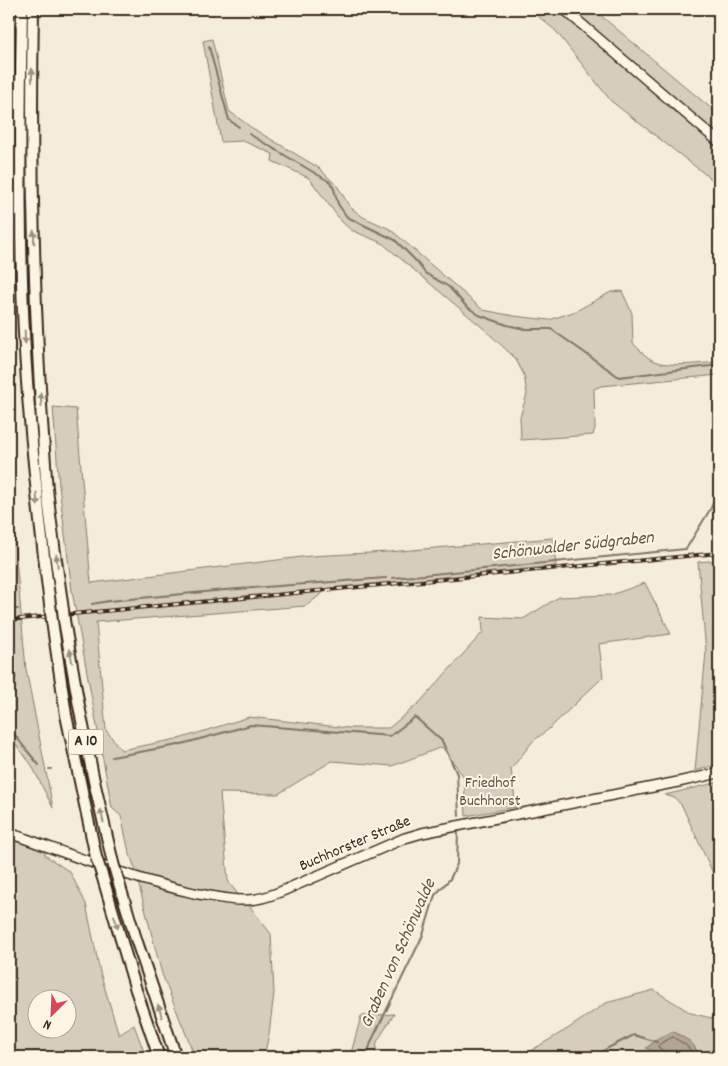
<svg xmlns="http://www.w3.org/2000/svg" width="728" height="1066" viewBox="0 0 728 1066" font-family="Dekko,sans-serif">
	<rect width="100%" height="100%" fill="#f4eddd"/>
	<filter id="ink" filterUnits="userSpaceOnUse"><feTurbulence type="fractalNoise" baseFrequency=".02" numOctaves="2"/><feDisplacementMap in="SourceGraphic" scale="10" xChannelSelector="R" yChannelSelector="G"/><feConvolveMatrix kernelMatrix="1 2 1 2 8 2 1 2 1" color-interpolation-filters="sRGB"/></filter>
	<g filter="url(#ink)">
		<!-- green -->
		<path fill="#d6cdbd" stroke="#887c6e" fill-rule="evenodd" d="M529 9H593L719 115V185L611 101 555 30Z
			M212 39 229 111 252 128 319 168 338 187 350 207 363 217 390 229 483 310 514 316 549 320 576 311 611 292 622 291 632 313 633 343C639 349 646 358 655 361 670 368 702 363 719 362V375L601 386 594 389 595 428 593 435 521 440 520 417 527 394 524 375 515 358 483 328 382 243 351 230 341 221 309 178 272 161 273 154 243 141 221 142 203 41Z
			M53 407 76 409 91 583 310 556 388 552 553 538 556 566 329 588 306 606 96 622 106 730 121 750 182 738 249 717 348 728H389L419 703 483 632 482 617 523 619 559 597 611 595 645 583 671 634 599 644 603 677 549 729 533 741 511 769 516 807 466 816 464 777 442 747 392 766 332 761 278 794 220 793 228 881 240 897C205 891 171 884 137 874L129 852 121 816 112 808 72 591 59 486Z
			M9 480 26 669 53 808 31 764 9 736V685L17 677 9 683Z
			M719 560V764L695 771 706 652 698 562Z
			M719 782V886L682 806 675 798 665 795Z
			M9 837 43 849 46 856 70 872 86 904 100 972 119 1035 134 1025 146 1057H9ZM38 998H68V1028H38Z
			M138 882 248 904 271 934 274 993 269 1034 264 1057H195L162 974Z
			M654 990 691 1013 719 1020V1057H701L691 1042 647 1048 666 1057H598L592 1050 584 1057H520L569 1028 606 1003Z
			M394 1014 377 1042 375 1057H350L361 1016Z"/>
		<!-- water -->
		<path fill="#b0a596" stroke="#817466" d="M673 1031 691 1042 701 1057H666L646 1048 658 1039Z"/>
		<g fill="none" stroke-linecap="round" stroke-linejoin="round">
			<!-- shore -->
			<path stroke="#6a5b4e" stroke-width="1" d="M667 1057 666 1052 659 1048 658 1046 661 1043 673 1037 687 1046 695 1057"/>
			<!-- stream -->
			<path stroke="#817466" stroke-width="2" d="M209 47 229 120 239 127
				M249 134 330 182 334 189 338 204 347 217 395 240 416 261 425 273 449 287 466 306 479 315 507 325 525 329H551L619 377 719 365
				M393 578C491 569 588 558 686 549L711 508 719 487
				M92 604 109 601 225 590 386 578
				M9 609H18
				M9 727 24 747 39 765
				M112 757 178 745 251 725 390 736 415 717 442 741 457 774 459 816
				M49 769H51
				M700 1055 706 1057
				M366 1057 372 1040 423 935 435 895 450 879 457 864 458 832
				M593 1057 608 1048 634 1035 657 1042"/>
			<!-- major casing -->
			<g stroke="#3b2a1e" stroke-width="12">
				<path id="major" d="M564 9 719 142
					M9 833C70 854 131 879 194 893 211 896 230 901 247 900 259 900 270 896 280 892L405 838 422 833 678 782 719 773"/>
			</g>
			<!-- highway casing -->
			<g stroke="#3b2a1e" stroke-width="14">
				<path id="highway" d="M22 9C20 109 19 210 23 311 27 411 38 512 51 612
					M33 9C30 165 34 322 46 478 50 522 57 566 63 610
					M64 620 79 706 94 781 113 863
					M52 621 66 715 96 857
					M102 875 136 990 159 1057
					M118 880 136 939 176 1057"/>
			</g>
			<!-- major -->
			<use href="#major" stroke="#fcf5e5" stroke-width="9"/>
			<!-- highway -->
			<use href="#highway" stroke="#fcf5e5" stroke-width="10"/>
			<!-- rail casing -->
			<g stroke="#3b2a1e" stroke-width="4">
				<path id="rail" d="M9 620 719 553"/>
			</g>
			<!-- rail -->
			<use href="#rail" stroke="#fcf5e5" stroke-width="2" stroke-dasharray="5.5" stroke-linecap="butt"/>
			<!-- highway-bridge casing -->
			<g stroke="#3b2a1e" stroke-width="14" stroke-linecap="butt">
				<path id="highway-bridge" d="M63 610 64 620
					M51 612 52 621
					M96 857 102 875
					M113 863 118 880"/>
			</g>
			<!-- highway-bridge -->
			<use href="#highway-bridge" stroke="#fcf5e5" stroke-width="10"/>
		</g>
		<!-- one-way arrows -->
		<defs><path id="oneway-solid" d="M-6-.8H1V-3.2L6.5 0L1 3.2V.8H-6Z" transform="scale(1.25)"/></defs>
		<g fill="#9c9082">
			<use href="#oneway-solid" transform="translate(32 75) rotate(-90)"/>
			<use href="#oneway-solid" transform="translate(34 237) rotate(-92)"/>
			<use href="#oneway-solid" transform="translate(25 337) rotate(87)"/>
			<use href="#oneway-solid" transform="translate(41 400) rotate(-94)"/>
			<use href="#oneway-solid" transform="translate(37 499) rotate(85)"/>
			<use href="#oneway-solid" transform="translate(57 561) rotate(-97)"/>
			<use href="#oneway-solid" transform="translate(71 656) rotate(-100)"/>
			<use href="#oneway-solid" transform="translate(102 816) rotate(-103)"/>
			<use href="#oneway-solid" transform="translate(116 922) rotate(73)"/>
			<use href="#oneway-solid" transform="translate(160 1011) rotate(-108)"/>
		</g>
	</g>
	<g text-anchor="middle" dominant-baseline="central" stroke-width="4" stroke-linejoin="round" paint-order="stroke">
		<!-- shield labels -->
		<rect fill="#fcf5e5" stroke="#75675a" stroke-width="1" x="68.5" y="729.5" width="35" height="25" rx="4"/>
		<g font-size="15" font-weight="bold" fill="#3b2a1e">
			<text x="86" y="742">A 10</text>
		</g>
		<!-- park labels -->
		<g font-size="16" fill="#625346" stroke="#fcf5e5">
			<text x="490" y="783">Friedhof<tspan x="490" dy="18">Buchhorst</tspan></text>
		</g>
		<!-- street labels -->
		<g font-size="16" fill="#3b2a1e" stroke="#fcf5e5">
			<text transform="translate(355 844) rotate(-23)">Buchhorster Straße</text>
		</g>
		<!-- water labels -->
		<g font-size="18" font-style="italic" fill="#645548" stroke="#fcf5e5">
			<text transform="translate(573 547) rotate(-6)">Schönwalder Südgraben</text>
			<text transform="translate(399 954) rotate(-66)">Graben von Schönwalde</text>
		</g>
	</g>
	<!-- margin -->
	<rect width="728" height="1066" fill="none" stroke="#fcf5e5" stroke-width="30"/>
	<rect x="15" y="15" width="698" height="1036" fill="none" stroke="#3b2a1e" stroke-width="2" filter="url(#ink)"/>
	<!-- north arrow -->
	<g transform="translate(52 1014) rotate(204)"><circle r="24" fill="#fcf5e5" stroke="#afa495"/>
	<path d="M0-4L9 19L0 12L-9 19Z" fill="#d1495b"/>
	<text y="-8" font-size="14" font-weight="bold" text-anchor="middle" fill="#3b2a1e">N</text>
	</g>
</svg>
